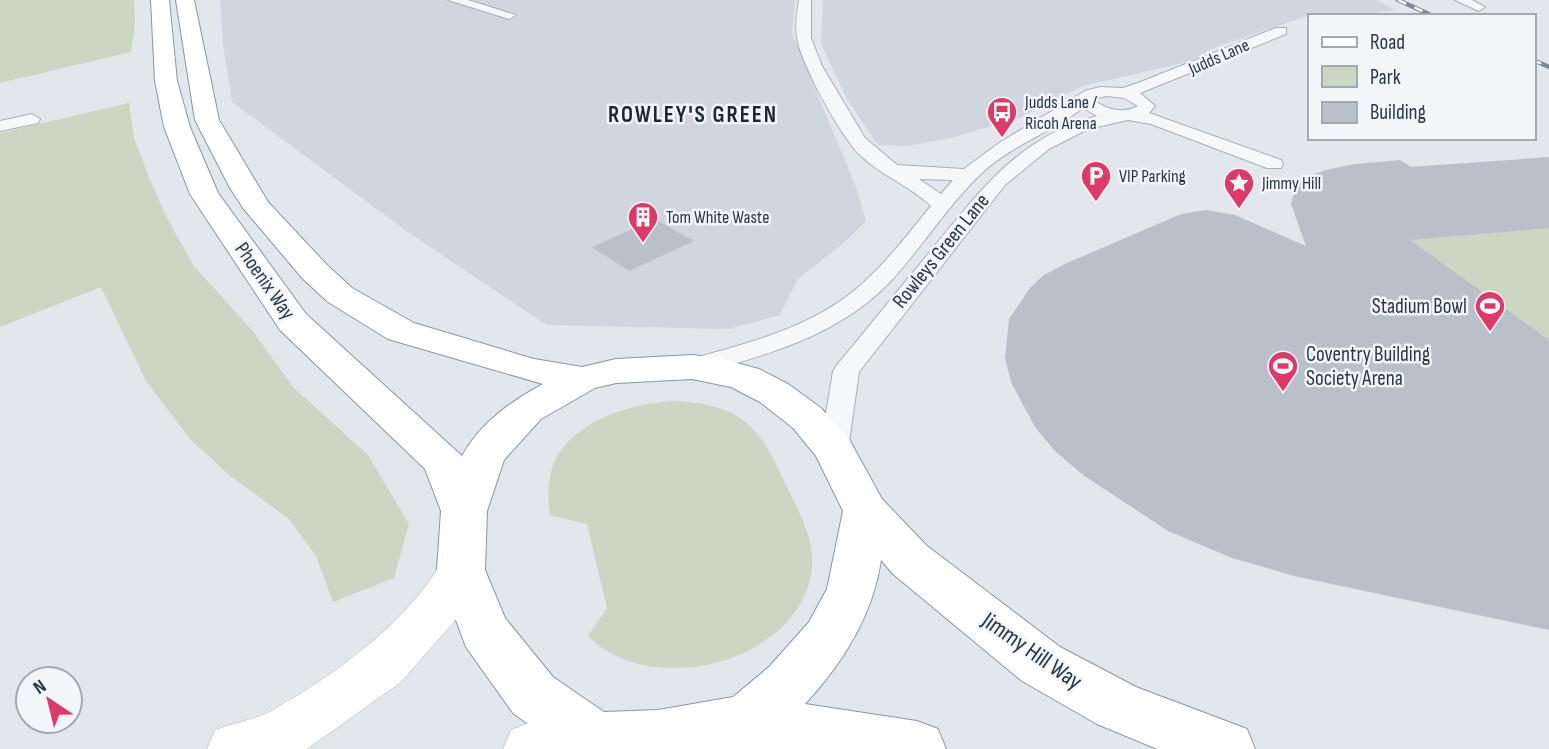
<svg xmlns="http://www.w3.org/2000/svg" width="1549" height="749" viewBox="0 0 1549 749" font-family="'Sofia Sans Condensed',sans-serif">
	<rect width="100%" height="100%" fill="#e2e7ec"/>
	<!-- built -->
	<path fill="#cfd6de" d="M220 0H795L792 33 856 187 866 221 846 241 797 280 780 315 729 329 547 325 405 230 232 102 223 44Z
		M823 0H1376L1396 10 1378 12 1385 15 1307 16 1214 48 1188 62 1083 86 1019 118 951 138 907 146 878 145 847 99 821 44Z"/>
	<!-- green -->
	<path fill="#cad7c2" d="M0 0H134L135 23 131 52 0 83Z
		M129 103 134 138 150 180 167 218 194 266 251 329 294 388 368 455 409 524 394 578 333 602 316 556 289 519 229 475 190 439 146 381 101 287 0 327V133Z
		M1549 158V427L1291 204 1295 190 1303 178 1326 170 1356 164 1386 172 1411 167Z
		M674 401C736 404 758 422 782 477 795 505 815 536 812 567 803 662 651 701 588 636L607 608 587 524 550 515C548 499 547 481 553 466 570 421 631 403 674 401Z"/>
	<!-- building -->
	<path fill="#b8c1ca" d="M1549 157V228L1410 240 1549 340V630L1294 576 1232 558 1168 531 1083 475 1055 451 1035 427 1011 382 1005 358 1009 319 1030 288 1044 275 1067 263 1181 214 1206 210 1235 215 1306 246 1291 204 1295 190 1303 178 1326 170 1356 164 1400 160 1411 167Z
		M655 219 694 241 629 271 592 247Z"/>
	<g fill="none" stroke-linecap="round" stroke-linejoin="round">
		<!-- street casing -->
		<g stroke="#a6afb7" stroke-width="2">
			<path id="street" d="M448 0H468L516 15 509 19Z
				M799 0H811V38L822 66 865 138 897 165 964 169 999 143 1085 91 1100 87 1123 88 1138 83 1276 28H1286V34L1140 93 1155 106 1149 113 1281 160 1283 164 1281 168H1267L1151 124 1128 120 1088 129 1049 149 1005 185 859 372 848 449 844 456 834 459 824 456 820 449 833 371 837 365C868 328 898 290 929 253 979 192 1018 137 1097 116L1083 108C1052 132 1014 144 984 171 948 204 923 247 888 284 836 337 762 357 692 375L683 373 679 367 683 361C742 345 806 330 855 290 884 266 907 235 931 206 910 186 882 176 861 156 841 137 801 64 797 38 795 25 797 12 799 0ZM1107 96 1124 98 1138 106C1123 114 1106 110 1093 99ZM919 179 953 180 941 194Z
				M1455 0H1472L1485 7 1479 11Z
				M32 114 40 119 38 123 0 131V121Z"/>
		</g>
		<!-- secondary casing -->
		<g stroke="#a6afb7" stroke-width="1">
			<path id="secondary" d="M461 551 478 557 484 570 467 607 401 682 307 749H207L215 730C233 723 254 720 271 711 332 677 412 620 444 557Z
				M596 714 616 721 624 740 620 749H503L511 730 531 722Z"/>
		</g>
		<!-- highway casing -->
		<g stroke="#8797a4" stroke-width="2">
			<path id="highway" d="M151 0H169L177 81 190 127 218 193 306 314 462 456C480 423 510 402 543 384L388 339 328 302 303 279 243 208 230 188 195 120 176 0H194L219 120 268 202 327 265 352 288 414 323 534 359 582 367 616 359 692 355 718 358 759 369 788 384 821 408 849 439 882 499 927 546 1060 647 1136 687 1247 729 1255 749H1157L1097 724 1022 681 893 574 881 560C873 615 843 663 805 704L917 721 938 729 946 749H562L513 713 466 647 437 570 441 511 425 469 280 330 190 194 164 127 155 81ZM692 379 731 387 760 402 793 428 816 456 843 511 827 589 809 622 769 667 733 697 658 710 604 712 553 677 505 618 485 570 487 511 504 460 541 419 595 388 616 383Z"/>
		</g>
		<!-- street -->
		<use href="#street" fill="#f5f7f9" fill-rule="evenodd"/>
		<!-- secondary -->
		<use href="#secondary" fill="#fff" fill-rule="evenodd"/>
		<!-- highway -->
		<use href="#highway" fill="#fff" fill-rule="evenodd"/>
		<!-- rail casing -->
		<g stroke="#798997" stroke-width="4.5">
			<path id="rail" d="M1398 0 1433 16
				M1533 60 1549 67"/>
		</g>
		<!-- rail -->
		<use href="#rail" stroke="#f2f6f9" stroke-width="2.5" stroke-dasharray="9" stroke-linecap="butt"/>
	</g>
	<!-- icons -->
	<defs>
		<g id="bus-pin" transform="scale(1.575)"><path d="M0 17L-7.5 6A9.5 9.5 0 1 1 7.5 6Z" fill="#de3a69" stroke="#f2f6f9"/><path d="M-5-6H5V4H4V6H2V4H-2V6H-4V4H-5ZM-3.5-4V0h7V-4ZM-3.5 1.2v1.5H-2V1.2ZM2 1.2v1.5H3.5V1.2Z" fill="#fff"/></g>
		<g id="parking-pin" transform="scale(1.575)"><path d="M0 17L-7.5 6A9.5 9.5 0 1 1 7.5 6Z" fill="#de3a69" stroke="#f2f6f9"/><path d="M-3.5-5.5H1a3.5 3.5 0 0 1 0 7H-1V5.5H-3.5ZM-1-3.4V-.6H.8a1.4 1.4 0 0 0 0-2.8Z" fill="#fff"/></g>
		<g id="sight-pin" transform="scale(1.575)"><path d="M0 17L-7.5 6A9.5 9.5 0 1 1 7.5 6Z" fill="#de3a69" stroke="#f2f6f9"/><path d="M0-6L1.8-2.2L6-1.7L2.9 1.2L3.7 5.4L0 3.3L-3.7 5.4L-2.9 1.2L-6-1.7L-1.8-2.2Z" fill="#fff"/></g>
		<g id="building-pin" transform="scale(1.575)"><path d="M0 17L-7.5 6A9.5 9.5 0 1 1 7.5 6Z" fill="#de3a69" stroke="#f2f6f9"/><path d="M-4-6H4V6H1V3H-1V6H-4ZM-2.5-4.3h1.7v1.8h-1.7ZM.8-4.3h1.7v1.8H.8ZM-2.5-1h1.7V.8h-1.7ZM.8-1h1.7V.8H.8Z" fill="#fff"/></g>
		<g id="stadium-pin" transform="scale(1.575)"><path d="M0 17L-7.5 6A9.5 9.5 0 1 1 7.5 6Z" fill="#de3a69" stroke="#f2f6f9"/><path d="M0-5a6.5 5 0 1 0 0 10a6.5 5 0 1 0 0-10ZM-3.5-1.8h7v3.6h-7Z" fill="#fff"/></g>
	</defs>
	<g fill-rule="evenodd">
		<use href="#bus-pin" x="1002" y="112"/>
		<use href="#parking-pin" x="1096" y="176"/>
		<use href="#sight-pin" x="1239" y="183"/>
		<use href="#building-pin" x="643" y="217"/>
		<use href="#stadium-pin" x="1490" y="306"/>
		<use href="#stadium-pin" x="1283" y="366"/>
	</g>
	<g text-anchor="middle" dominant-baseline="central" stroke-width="5" stroke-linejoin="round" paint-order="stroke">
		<!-- far-street labels -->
		<g font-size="18" fill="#283746" stroke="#f2f6f9">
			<text transform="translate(1219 57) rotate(-24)">Judds Lane</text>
		</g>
		<!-- far-poi labels -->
		<g font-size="18" fill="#283746" stroke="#f2f6f9" text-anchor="start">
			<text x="1025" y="102">Judds Lane /<tspan x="1025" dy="21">Ricoh Arena</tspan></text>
			<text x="1119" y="176">VIP Parking</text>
			<text x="1262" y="183">Jimmy Hill</text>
			<text x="666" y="217">Tom White Waste</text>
		</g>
		<!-- street labels -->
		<g font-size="21" fill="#283746" stroke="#f2f6f9">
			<text transform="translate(941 251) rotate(-51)">Rowleys Green Lane</text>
			<text transform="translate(265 281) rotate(55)">Phoenix Way</text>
		</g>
		<!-- poi labels -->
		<g font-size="21" fill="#283746" stroke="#f2f6f9" text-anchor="end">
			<text x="1467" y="306">Stadium Bowl</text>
			<text x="1306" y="354" text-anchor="start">Coventry Building<tspan x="1306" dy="24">Society Arena</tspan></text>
		</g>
		<!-- far-district labels -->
		<g font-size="23" font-weight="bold" letter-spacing="2" fill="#1a2737" stroke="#f2f6f9">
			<text x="693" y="115">ROWLEY'S GREEN</text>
		</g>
		<!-- near-street labels -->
		<g font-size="24" fill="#283746" stroke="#f2f6f9">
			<text transform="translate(1032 651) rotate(35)">Jimmy Hill Way</text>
		</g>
	</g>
	<!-- legend -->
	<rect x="1308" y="14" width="228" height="126" fill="#f2f6f9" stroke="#a1aab1" stroke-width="2"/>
	<rect x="1322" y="37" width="35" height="10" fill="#ffffff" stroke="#a1aab1" stroke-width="2"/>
	<text x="1370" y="49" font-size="21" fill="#283746">Road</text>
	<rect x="1322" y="66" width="35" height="21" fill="#cad7c2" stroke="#a1aab1" stroke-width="2"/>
	<text x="1370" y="84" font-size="21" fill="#283746">Park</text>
	<rect x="1322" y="102" width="35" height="21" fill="#b8c1ca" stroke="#a1aab1" stroke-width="2"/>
	<text x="1370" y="119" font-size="21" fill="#283746">Building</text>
	<!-- north arrow -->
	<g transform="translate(49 700) rotate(325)"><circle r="33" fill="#f2f6f9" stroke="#a1aab1" stroke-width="2"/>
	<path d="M0-5L12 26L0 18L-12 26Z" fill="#de3a69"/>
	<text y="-10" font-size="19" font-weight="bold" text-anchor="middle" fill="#283746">N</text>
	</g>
</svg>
